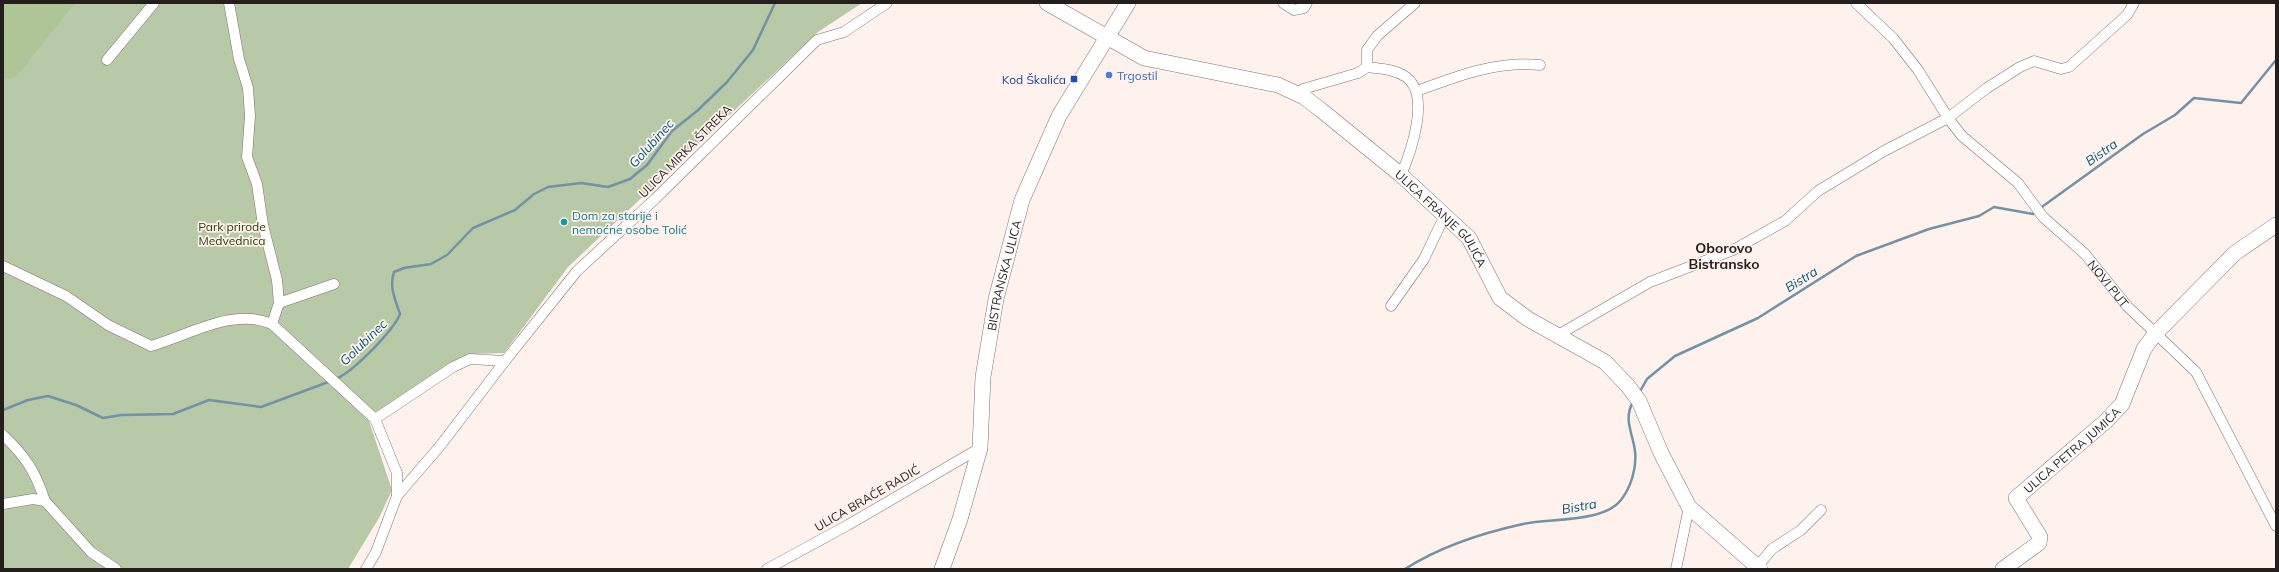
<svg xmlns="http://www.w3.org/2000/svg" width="2279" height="572" viewBox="0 0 2279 572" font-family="Mulish,sans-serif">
	<rect width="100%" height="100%" fill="#fff1ec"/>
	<!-- green -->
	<path fill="#b7c9a7" d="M3 3H862L818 32 568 267 504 353 468 354 368 418 392 490 379 518 348 569H3Z"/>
	<!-- forest -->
	<path fill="#aec598" d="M3 3H75L16 77 3 80Z"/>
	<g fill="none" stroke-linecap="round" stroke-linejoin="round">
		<!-- stream -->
		<path stroke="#7292a8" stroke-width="2.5" d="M2039 209 2143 134 2175 115 2194 98 2241 103 2276 60
			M336 379C354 371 393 331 400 314 395 299 389 287 394 272L404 268 431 264 447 255 473 228 515 210 534 194 548 187 581 183 608 187 630 179 647 165 672 131 697 111 727 82 753 50 775 3
			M1639 393 1647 379 1675 356 1758 318 1856 256 1929 229 1979 216 1994 207 2033 214 2035 212
			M3 410 28 400 48 396 76 405 103 418 121 415 173 414 209 400 261 407 331 381
			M1405 569C1441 546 1482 533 1523 524 1550 518 1603 523 1621 500 1631 487 1637 468 1635 451 1633 434 1623 419 1633 402"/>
		<!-- street casing -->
		<g stroke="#7e726e" stroke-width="11">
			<g id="street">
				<path d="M229 3 239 59 248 88 250 116 247 157 257 184 263 225 277 280 279 303 272 324"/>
				<path d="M1283 3 1294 10 1304 8 1307 3"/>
				<path id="s1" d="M1856 3 1893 38 1918 70 1948 118 1962 136 2018 183 2043 217 2085 254 2127 306 2196 372 2276 526"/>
				<path d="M107 60 154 3"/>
				<path d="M1367 67C1380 69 1395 69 1406 77 1431 95 1411 152 1401 175"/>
				<path d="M1417 91C1458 76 1495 61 1540 65"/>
				<path d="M1304 97 1303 89 1358 73 1367 67V50L1377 36 1415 3"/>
				<path d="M3 266 66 296 108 325 151 346C190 335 233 307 272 324L375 419 397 473V496"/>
				<path d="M279 303 334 284"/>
				<path d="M1391 306 1424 259 1445 215"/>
				<path d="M1558 335 1650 282 1733 250 1785 221 1818 191 1884 151 1948 118 1987 88 2020 67 2034 61 2061 69 2069 67 2127 15 2134 3"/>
				<path d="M375 419 453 367 470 359 505 361"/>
				<path d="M3 435C26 457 35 471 45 501"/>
				<path d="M3 504 33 499 45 501 91 552 116 569"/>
				<path d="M1757 567 1772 549 1801 530 1821 510"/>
				<path d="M366 569 376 552 397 496 440 446 505 361 577 271 655 199 817 40 844 32 887 3"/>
				<path d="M767 569 848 525 980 448"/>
				<path d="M1676 569 1689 507"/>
			</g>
		</g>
		<!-- secondary casing -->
		<g stroke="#7e726e" stroke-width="16">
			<g id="secondary">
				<path id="s2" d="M1047 3 1144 58 1278 85 1304 97 1321 110 1401 175 1469 238 1500 298 1528 319 1605 362 1628 386 1639 401 1661 453 1689 507 1760 569"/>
				<path id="s3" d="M942 569 960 519 980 448 983 377 996 299 1022 200 1059 116 1128 3"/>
				<path id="s4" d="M2003 569 2039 543 2040 537 2016 498 2106 421 2122 404 2144 349 2155 334 2235 253 2276 225"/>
			</g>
		</g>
		<!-- street -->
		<use href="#street" stroke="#fff" stroke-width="10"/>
		<!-- secondary -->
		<use href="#secondary" stroke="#fff" stroke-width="15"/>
	</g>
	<!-- markers -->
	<circle fill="#3f7fe0" stroke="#fff1ec" stroke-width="1.5" cx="1109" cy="75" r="4"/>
	<rect fill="#1a4fb4" stroke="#fff1ec" stroke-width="1.5" x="1070" y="75" width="8" height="8" rx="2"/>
	<circle fill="#0f9aa8" stroke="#fff1ec" stroke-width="1.5" cx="564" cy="222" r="4"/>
	<g text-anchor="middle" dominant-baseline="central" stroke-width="3.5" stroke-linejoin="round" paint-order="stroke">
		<!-- shop labels -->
		<g font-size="12" fill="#366cbe" stroke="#fff1ec" text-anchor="start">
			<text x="1117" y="75">Trgostil</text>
		</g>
		<!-- transit labels -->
		<g font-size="12" fill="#164399" stroke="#fff1ec" text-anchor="end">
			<text x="1066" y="79">Kod Škalića</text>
		</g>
		<!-- street labels -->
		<g font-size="12" fill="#241f1d" stroke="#fff1ec">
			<text transform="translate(685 151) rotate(-45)">ULICA MIRKA ŠTREKA</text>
			<text stroke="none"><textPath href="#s2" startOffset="461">ULICA FRANJE GULIĆA</textPath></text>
			<text stroke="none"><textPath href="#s3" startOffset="302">BISTRANSKA ULICA</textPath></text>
			<text stroke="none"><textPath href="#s1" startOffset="380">NOVI PUT</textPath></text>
			<text stroke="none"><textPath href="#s4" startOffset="170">ULICA PETRA JUMIĆA</textPath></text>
			<text transform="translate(867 498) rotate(-30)">ULICA BRAĆE RADIĆ</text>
		</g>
		<!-- culture labels -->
		<g font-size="12" fill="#0d838f" stroke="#fff1ec" text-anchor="start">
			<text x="572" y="215">Dom za starije i<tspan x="572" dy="14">nemoćne osobe Tolić</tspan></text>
		</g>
		<!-- park labels -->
		<g font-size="12" fill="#2b4010" stroke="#fff1ec">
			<text x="232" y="226">Park prirode<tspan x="232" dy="14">Medvednica</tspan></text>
		</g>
		<!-- water labels -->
		<g font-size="13" font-style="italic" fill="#005981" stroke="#fff1ec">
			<text transform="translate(651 143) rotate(-48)">Golubinec</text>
			<text transform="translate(2101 152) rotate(-35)">Bistra</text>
			<text transform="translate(1801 279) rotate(-32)">Bistra</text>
			<text transform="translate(363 342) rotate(-44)">Golubinec</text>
			<text transform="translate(1579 506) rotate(-10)">Bistra</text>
		</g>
		<!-- quarter labels -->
		<g font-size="14" font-weight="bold" fill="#241f1d" stroke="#fff1ec">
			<text x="1724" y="248">Oborovo<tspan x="1724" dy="16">Bistransko</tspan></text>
		</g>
	</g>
	<!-- border -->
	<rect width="2279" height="572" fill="none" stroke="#241f1d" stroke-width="8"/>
</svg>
